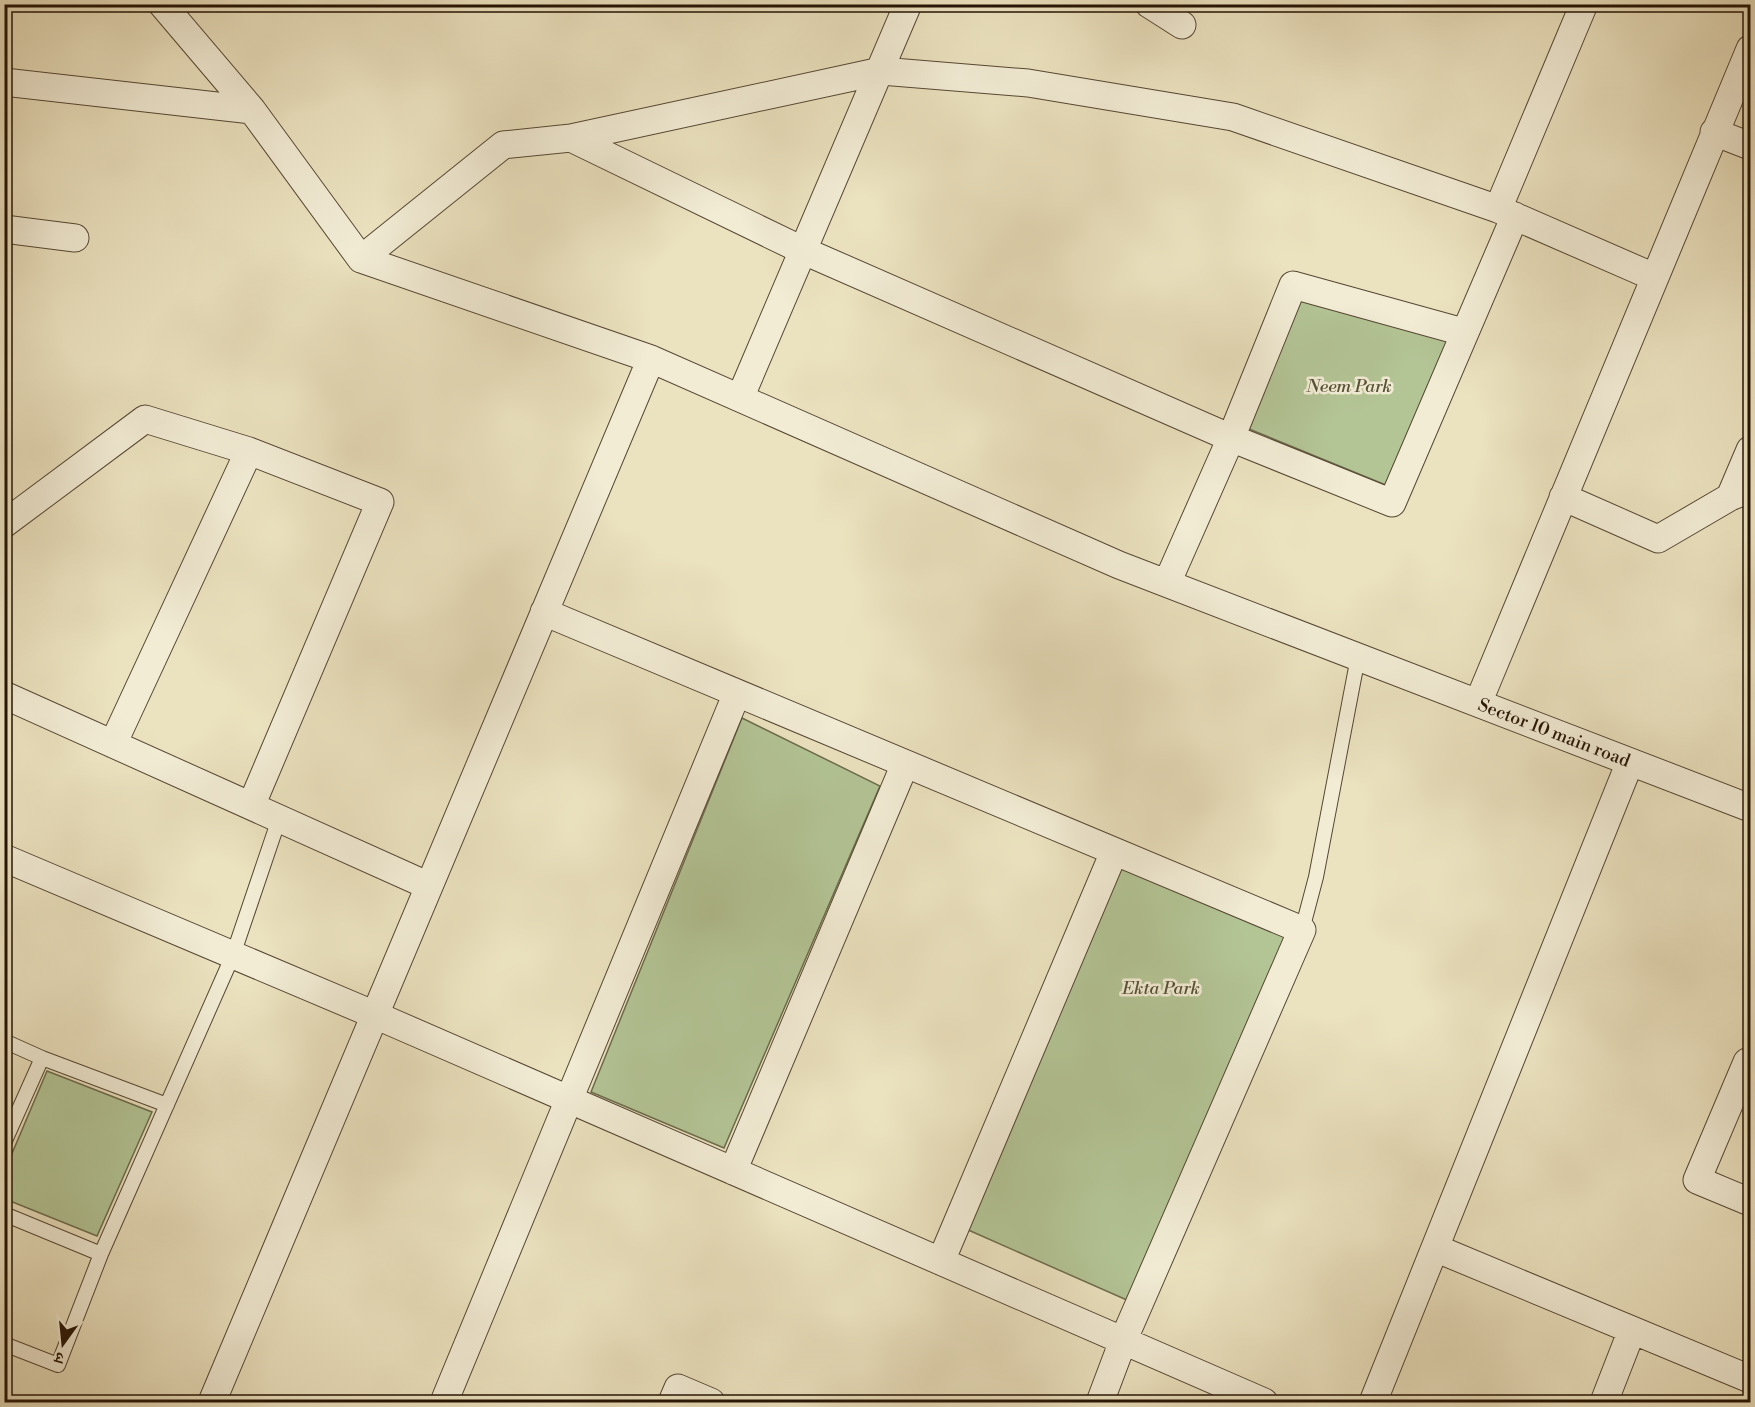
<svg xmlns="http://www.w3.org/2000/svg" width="1755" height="1407" viewBox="0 0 1755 1407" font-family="'Libre Bodoni','Noto Serif Devanagari',serif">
	<rect width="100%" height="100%" fill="#ebe2bf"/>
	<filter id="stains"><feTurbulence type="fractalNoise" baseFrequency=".00333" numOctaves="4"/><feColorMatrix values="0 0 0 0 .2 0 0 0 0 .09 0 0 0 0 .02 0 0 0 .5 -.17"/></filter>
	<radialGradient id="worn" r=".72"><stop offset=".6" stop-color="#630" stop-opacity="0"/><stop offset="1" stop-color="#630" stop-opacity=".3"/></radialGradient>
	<!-- green -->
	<path fill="#b3c495" stroke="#6c6c4c" stroke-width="1.5" d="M1298 293 1456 335 1393 488 1249 429Z
		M742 718 880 786 724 1148 591 1092Z
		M1109 858 1291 935 1129 1301 957 1225Z
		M47 1071 152 1112 97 1236 5 1199V1170Z"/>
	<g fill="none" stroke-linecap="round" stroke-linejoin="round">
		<!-- lane casing -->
		<g stroke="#564733" stroke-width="16">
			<path id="lane" d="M1302 930 1316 877 1358 657
				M4 1041 42 1058
				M4 1143 42 1058 167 1105
				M4 1214 101 1254 233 955 279 819
				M4 1344 58 1365 101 1254"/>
		</g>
		<!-- street casing -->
		<g stroke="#564733" stroke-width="29">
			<path id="street" d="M162 4 252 110 361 259 651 359 1119 565 1750 808
				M1149 4 1182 25
				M4 82 252 110
				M1714 132 1750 146
				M571 138 804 251 1231 438 1293 285 1463 332
				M1498 209 1584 4
				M4 229 75 238
				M361 259 503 145 571 138 881 71 1028 83 1233 117 1498 209 1654 277
				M740 398 908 4
				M1563 497 1658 539 1730 497 1750 489
				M1730 497 1750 450
				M4 524 145 419 249 451 380 502 251 806
				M1167 583 1231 438 1392 503 1515 216
				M544 612 1302 930 1123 1341 1100 1402
				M4 695 429 886
				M1478 703 1750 49
				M113 744 249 451
				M4 858 375 1015 1264 1402
				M1750 1064 1747 1062 1697 1180 1750 1202
				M733 1171 905 764
				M1435 1248 1750 1379
				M941 1261 1114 852
				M212 1402 651 359
				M444 1402 737 693
				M672 1402 678 1388 711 1402
				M1373 1402 1630 762
				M1604 1402 1632 1330"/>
		</g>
		<!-- lane -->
		<use href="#lane" stroke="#f2ecd5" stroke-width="14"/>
		<!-- street -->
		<use href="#street" stroke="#f2ecd5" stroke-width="27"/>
	</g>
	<g text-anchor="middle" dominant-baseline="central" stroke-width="5" stroke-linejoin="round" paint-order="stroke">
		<!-- park labels -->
		<g font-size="18" font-style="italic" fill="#565137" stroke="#f2ecd5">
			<text x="1349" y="386">Neem Park</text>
			<text x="1161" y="988">Ekta Park</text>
		</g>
		<!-- street labels -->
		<g font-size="18" fill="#241304" stroke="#f2ecd5">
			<text transform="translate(1554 733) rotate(21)">Sector 10 main road</text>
		</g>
	</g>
	<!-- margin -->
	<rect width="1755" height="1407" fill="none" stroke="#ebe2bf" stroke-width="24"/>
	<rect x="6" y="6" width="1743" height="1395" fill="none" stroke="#241304" stroke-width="3"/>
	<rect x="12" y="12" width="1731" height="1383" fill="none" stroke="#241304" stroke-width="1.5"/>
	<!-- north arrow -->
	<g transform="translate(63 1344) rotate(195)" stroke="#f2ecd5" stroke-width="4.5" paint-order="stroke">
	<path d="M0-4.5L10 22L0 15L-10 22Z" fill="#241304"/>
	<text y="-9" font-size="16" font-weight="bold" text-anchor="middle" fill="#241304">उ</text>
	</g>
	<rect width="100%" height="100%" filter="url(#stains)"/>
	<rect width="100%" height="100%" fill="url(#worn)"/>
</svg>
